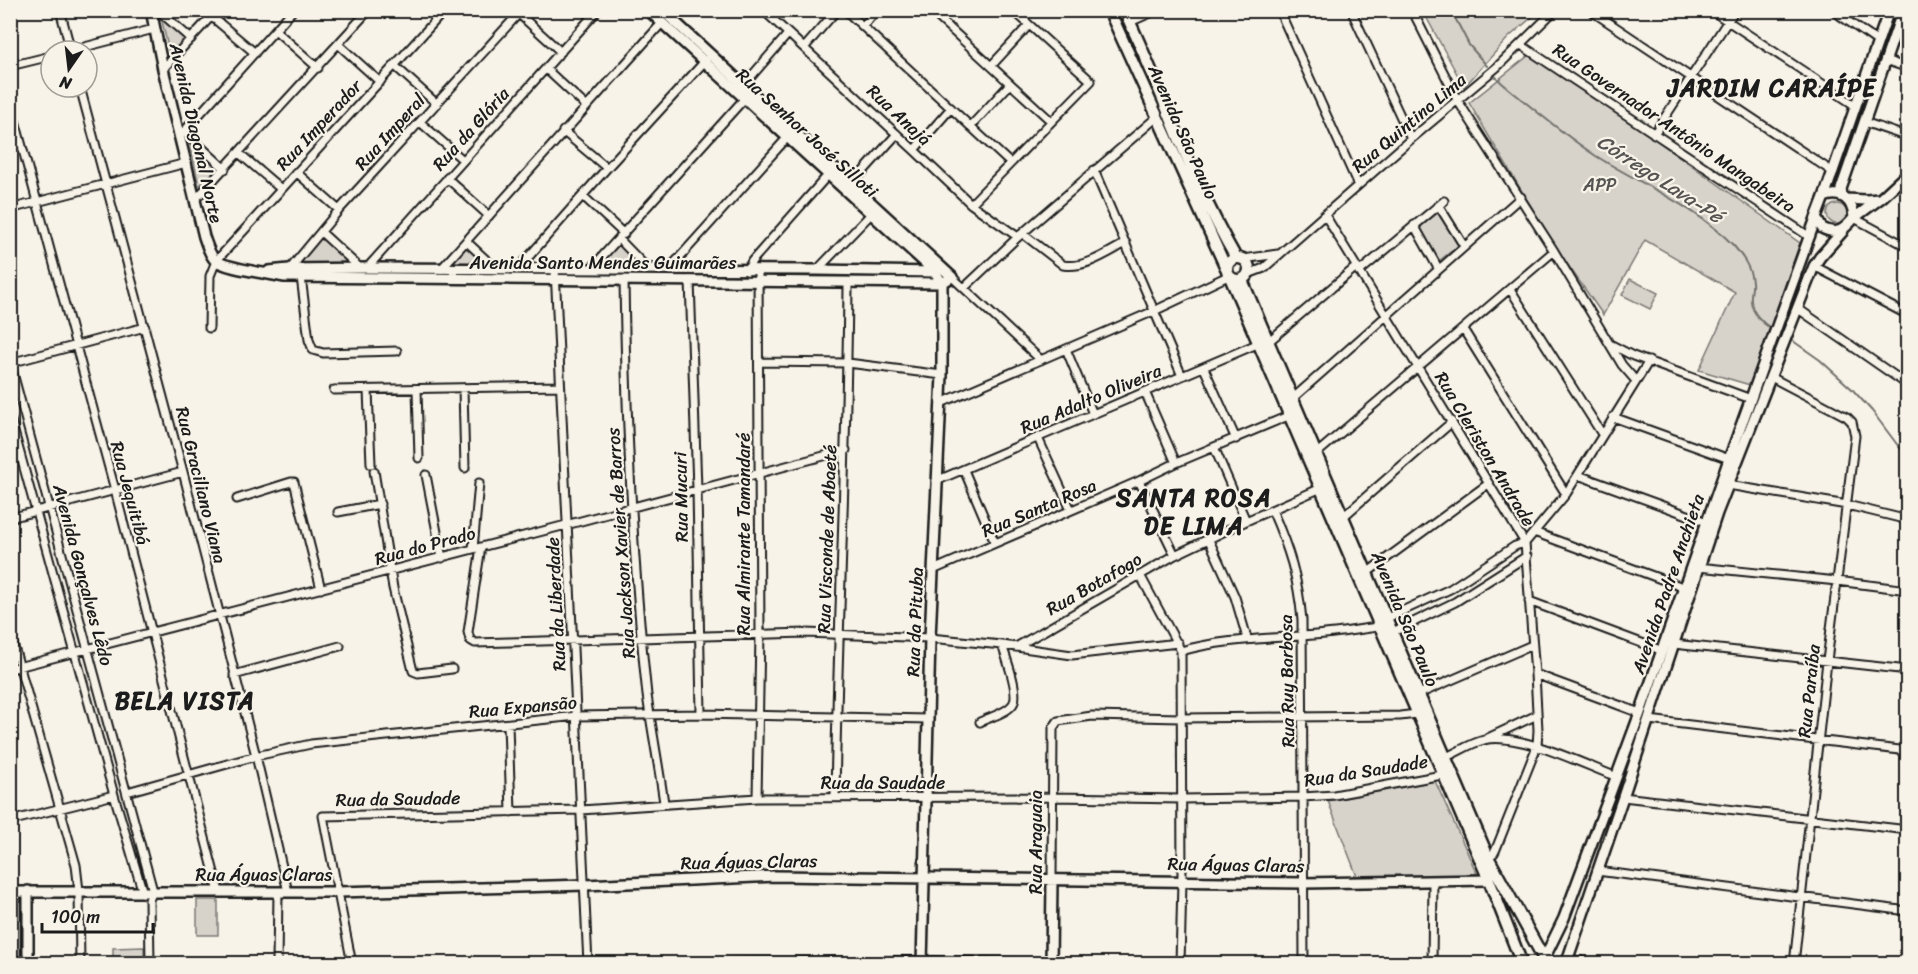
<svg xmlns="http://www.w3.org/2000/svg" width="1918" height="974" viewBox="0 0 1918 974" font-family="Sriracha,sans-serif">
	<rect width="100%" height="100%" fill="#f7f3e8"/>
	<filter id="ink" filterUnits="userSpaceOnUse"><feTurbulence type="fractalNoise" baseFrequency=".0167" numOctaves="2"/><feDisplacementMap in="SourceGraphic" scale="12" xChannelSelector="R" yChannelSelector="G"/><feConvolveMatrix kernelMatrix="1 2 1 2 8 2 1 2 1" color-interpolation-filters="sRGB"/></filter>
	<g filter="url(#ink)">
		<!-- green -->
		<path fill="#d7d3cb" stroke="#7a7874" stroke-width="1.5" d="M1423 11H1539L1508 38 1464 87Z
			M161 17 185 39 170 56Z
			M1533 52 1800 243 1750 385 1699 370 1735 292 1645 240 1603 315 1556 248 1469 103Z
			M189 140 218 168 199 186Z
			M1827 214a10 10 0 1 1 20 0a10 10 0 1 1-20 0Z
			M1439 212 1459 245 1439 261 1419 228Z
			M321 236 350 263 296 266Z
			M466 245 484 264H450Z
			M619 245 639 265 598 266Z
			M1630 279 1658 293 1650 309 1622 295Z
			M1435 781 1477 874 1358 879 1328 801Z
			M197 900H218V935H197Z
			M144 947V963H113V948Z"/>
		<g fill="none" stroke-linecap="round" stroke-linejoin="round">
			<!-- stream -->
			<path stroke="#72716c" stroke-width="2" d="M1451 10 1469 45 1487 66
				M1495 76 1502 83C1533 109 1563 134 1596 156 1642 185 1696 206 1734 246 1743 257 1751 268 1752 282 1753 288 1750 295 1751 301 1752 313 1762 323 1772 329
				M1793 341 1820 360 1852 389 1872 411 1899 447 1908 454"/>
			<!-- minor casing -->
			<g stroke="#1c1c1c" stroke-width="11">
				<path id="minor" d="M60 10 71 51
					M158 10 191 39
					M763 10 914 150 971 204 1018 237
					M845 10 1010 163
					M930 10 1051 121
					M1279 10 1358 185
					M1351 10 1411 139
					M1412 10 1458 101 1554 251 1622 365 1636 381
					M1590 10 1833 172
					M1711 10 1856 106
					M1832 10 1878 42
					M519 14 561 52
					M211 16 255 53
					M1130 22 1157 10
					M863 26 877 10
					M275 30 318 68
					M338 44 380 82
					M1521 45 1810 237
					M804 48 837 10
					M69 51 154 29
					M1885 60 1908 68
					M10 66 51 56
					M395 66 437 104
					M991 66 1029 25
					M163 69 217 10
					M546 69 586 106
					M743 86 788 34
					M80 87 183 472 256 756 288 892
					M10 102 115 490 219 892
					M420 122 463 160
					M1864 122 1908 137
					M971 126 1010 84
					M184 131 225 169
					M563 131 607 168
					M1654 134 1735 10
					M179 137 293 10
					M914 150 951 108
					M239 153 281 189
					M1094 170 1182 376
					M296 172 339 210
					M447 178 489 216
					M851 185 897 134
					M583 196 624 234
					M195 200 369 10
					M971 204 1091 81 1013 10
					M1439 206 1464 246
					M10 209 186 163
					M1325 215 1525 543 1535 674 1538 730 1537 746 1496 849 1494 853 1488 857
					M1854 218 1908 247
					M1414 225 1438 268
					M321 232 360 268
					M1023 234 1063 265C1085 269 1107 253 1126 243
					M619 239 648 269
					M466 241 496 269
					M1243 259 1278 254
					M1814 266 1908 315
					M367 268 598 10
					M441 269 662 23
					M555 269 588 964
					M591 269 744 99
					M669 269 787 138
					M289 270 339 210 522 10
					M517 270 607 168 706 60
					M817 270 871 214
					M747 271 752 261 828 175
					M1359 272 1444 201
					M1248 274 1264 268 1411 139 1497 67 1555 10
					M301 277 309 340 313 350 323 353 397 351
					M952 277 1041 360
					M624 279C626 418 632 557 647 695 652 731 659 767 664 803
					M690 280 697 489 701 714
					M964 288 1018 237 1157 117
					M1510 289 1602 434
					M1797 308 1908 385
					M209 328 210 276 216 261 445 10
					M1463 329 1566 494
					M1268 342 1356 267
					M1612 345 1633 356 1751 399
					M1066 349 1093 414
					M10 362 153 891 149 900 150 964
					M759 362 848 363 942 375
					M10 363 145 327
					M1204 368 1236 439
					M1771 377 1847 417 1852 422 1855 436 1827 661 1794 964
					M463 388 465 468
					M417 389 419 458
					M334 390 559 386
					M368 390 371 464
					M1145 392 1176 463
					M1292 399 1521 197
					M941 403 1154 311 1228 276
					M10 417 114 795 143 893
					M1613 417 1732 460
					M1038 438 1071 510
					M1214 447 1246 521
					M1316 454 1554 251
					M964 470 995 543
					M374 471 393 588 413 671 418 673 452 669
					M426 475 442 558
					M1578 475 1707 522
					M936 481 1257 344
					M1139 481 1175 555
					M1728 485 1847 505 1908 520
					M237 499 291 482H294L321 589
					M1272 510C1289 549 1298 577 1302 620L1304 964
					M338 512 380 504
					M1344 516 1452 422
					M10 518 183 472
					M1534 532 1688 589
					M1209 540 1235 597 1247 638
					M1525 543 1566 494 1649 361
					M481 547 468 632 470 640 475 643 806 633 930 638 1002 645 1072 655 1178 643
					M473 549 479 483
					M1698 567 1837 581 1908 590
					M933 570 1139 481 1176 463 1288 416
					M1368 572 1488 484
					M1140 575 1181 651 1182 881 1180 964
					M1529 601 1663 651
					M1387 618 1450 589 1515 546 1525 543
					M1393 632 1455 602 1527 556
					M10 633 76 865 79 891 80 964
					M1674 644 1908 670
					M1016 647 1175 555 1246 521 1319 489
					M1181 651C1220 640 1260 639 1300 636 1327 635 1353 630 1379 627
					M10 669 566 525 846 450
					M1535 674 1640 713
					M234 675 340 646
					M1419 694 1532 645
					M1649 720 1908 751
					M980 722C990 717 1007 713 1013 704 1020 694 1006 657 1002 645
					M508 724 511 812
					M1488 738 1537 715
					M1446 757C1458 752 1471 743 1484 740 1516 731 1585 765 1617 777
					M127 792 256 756 311 744 577 716 701 714 928 719
					M835 797C838 625 847 454 848 282
					M1623 797 1908 830
					M757 798 760 634 758 270
					M10 821 114 795
					M1597 871 1908 911
					M1052 880 1053 728 1058 721 1092 716 1181 718 1400 716 1417 714
					M1567 959 1602 964
					M277 964 278 892
					M352 964 323 816 581 810 757 798 1053 797 1182 799 1303 797 1334 795 1442 775
					M1432 964 1433 881"/>
			</g>
			<!-- tertiary casing -->
			<g stroke="#1c1c1c" stroke-width="14">
				<path id="tertiary" d="M151 10 163 69 204 237C207 245 209 253 214 259 224 269 269 273 284 277L942 283 952 277 662 10
					M648 10 935 272 942 283V375L930 638 922 964
					M1842 196 1841 189 1903 10
					M1824 197 1889 10
					M1846 199 1866 200 1879 199
					M1854 218 1881 198 1908 173
					M269 271 289 269 367 268 817 270 936 272
					M10 892H338L585 885 775 876 1303 883 1489 880
					M1544 959 1564 918 1640 713 1729 459 1816 218 1824 197C1842 190 1853 201 1854 218 1844 230 1837 236 1822 228L1816 218
					M15 964V892
					M28 964V891
					M728 964 922 962 1020 964
					M1051 964 1052 880
					M1498 964 1522 963
					M1566 964 1623 797 1717 513 1814 266 1820 257 1843 231"/>
			</g>
			<!-- secondary casing -->
			<g stroke="#1c1c1c" stroke-width="15">
				<path id="secondary" d="M1109 10 1226 268
					M1124 10C1164 92 1190 179 1236 258
					M1227 269a11 11 0 1 1 22 0a11 11 0 1 1-22 0Z
					M1230 277 1489 880 1522 964
					M1242 280 1488 857 1544 959 1551 964"/>
			</g>
			<!-- minor -->
			<use href="#minor" stroke="#f7f3e8" stroke-width="7"/>
			<!-- tertiary -->
			<use href="#tertiary" stroke="#f7f3e8" stroke-width="9"/>
			<!-- secondary -->
			<use href="#secondary" stroke="#f7f3e8" stroke-width="10"/>
		</g>
	</g>
	<g text-anchor="middle" dominant-baseline="central" stroke-width="4.5" stroke-linejoin="round" paint-order="stroke">
		<!-- street labels -->
		<g font-size="18" fill="#1c1c1c" stroke="#f7f3e8">
			<text transform="translate(899 115) rotate(43)">Rua Anajá</text>
			<text transform="translate(1409 123) rotate(-40)">Rua Quintino Lima</text>
			<text transform="translate(319 125) rotate(-47)">Rua Imperador</text>
			<text transform="translate(1674 128) rotate(34)">Rua Governador Antônio Mangabeira</text>
			<text transform="translate(471 129) rotate(-48)">Rua da Glória</text>
			<text transform="translate(390 132) rotate(-48)">Rua Imperal</text>
			<text transform="translate(1183 132) rotate(66)">Avenida São Paulo</text>
			<text transform="translate(196 133) rotate(77)">Avenida Diagonal Norte</text>
			<text transform="translate(807 133) rotate(42)">Rua Senhor José Silloti</text>
			<text x="603" y="263">Avenida Santo Mendes Guimarães</text>
			<text transform="translate(1091 399) rotate(-23)">Rua Adalto Oliveira</text>
			<text transform="translate(1485 449) rotate(59)">Rua Cleriston Andrade</text>
			<text transform="translate(201 485) rotate(76)">Rua Graciliano Viana</text>
			<text transform="translate(130 493) rotate(75)">Rua Jequitibá</text>
			<text transform="translate(681 497) rotate(-91)">Rua Mucuri</text>
			<text transform="translate(1039 508) rotate(-23)">Rua Santa Rosa</text>
			<text transform="translate(744 534) rotate(-90)">Rua Almirante Tamandaré</text>
			<text transform="translate(827 539) rotate(-88)">Rua Visconde de Abaeté</text>
			<text transform="translate(621 543) rotate(-94)">Rua Jackson Xavier de Barros</text>
			<text transform="translate(425 546) rotate(-15)">Rua do Prado</text>
			<text transform="translate(83 575) rotate(75)">Avenida Gonçalves Lêdo</text>
			<text transform="translate(1094 584) rotate(-30)">Rua Botafogo</text>
			<text transform="translate(1668 584) rotate(-71)">Avenida Padre Anchieta</text>
			<text transform="translate(556 604) rotate(-93)">Rua da Liberdade</text>
			<text transform="translate(1405 619) rotate(67)">Avenida São Paulo</text>
			<text transform="translate(915 622) rotate(-88)">Rua da Pituba</text>
			<text transform="translate(1287 681) rotate(-91)">Rua Ruy Barbosa</text>
			<text transform="translate(1809 691) rotate(-84)">Rua Paraíba</text>
			<text transform="translate(523 707) rotate(-5)">Rua Expansão</text>
			<text transform="translate(1366 771) rotate(-9)">Rua da Saudade</text>
			<text x="883" y="783">Rua da Saudade</text>
			<text transform="translate(398 799) rotate(-1)">Rua da Saudade</text>
			<text transform="translate(1036 842) rotate(-90)">Rua Araguaia</text>
			<text transform="translate(749 862) rotate(-1)">Rua Águas Claras</text>
			<text transform="translate(1236 865) rotate(1)">Rua Águas Claras</text>
			<text x="264" y="875">Rua Águas Claras</text>
		</g>
		<!-- park labels -->
		<g font-size="18" fill="#545351" stroke="#f7f3e8">
			<text x="1600" y="185">APP</text>
		</g>
		<!-- water labels -->
		<g font-size="20" font-style="italic" fill="#565452" stroke="#f7f3e8">
			<text transform="translate(1660 179) rotate(33)">Córrego Lava-Pé</text>
		</g>
		<!-- district labels -->
		<g font-size="24" font-weight="bold" letter-spacing="1.5" fill="#1c1c1c" stroke="#f7f3e8">
			<text x="1772" y="88">JARDIM CARAÍPE</text>
			<text x="1194" y="498">SANTA ROSA<tspan x="1194" dy="28">DE LIMA</tspan></text>
			<text x="185" y="701">BELA VISTA</text>
		</g>
	</g>
	<!-- margin -->
	<rect width="1918" height="974" fill="none" stroke="#f7f3e8" stroke-width="36"/>
	<rect x="18" y="18" width="1882" height="938" fill="none" stroke="#1c1c1c" stroke-width="2" filter="url(#ink)"/>
	<!-- north arrow -->
	<g transform="translate(69 69) rotate(194)"><circle r="28" fill="#f7f3e8" stroke="#9f9d96" stroke-width="1.5"/>
	<path d="M0-4.5L10 22L0 15L-10 22Z" fill="#1c1c1c"/>
	<text y="-9" font-size="16" font-weight="bold" text-anchor="middle" fill="#1c1c1c">N</text>
	</g>
	<!-- scale -->
	<path d="M42 923v9h111v-9" fill="none" stroke="#1c1c1c" stroke-width="3"/>
	<text x="51" y="923" font-size="18" fill="#1c1c1c" stroke="#f7f3e8" stroke-width="4.5" paint-order="stroke">100 m</text>
</svg>
